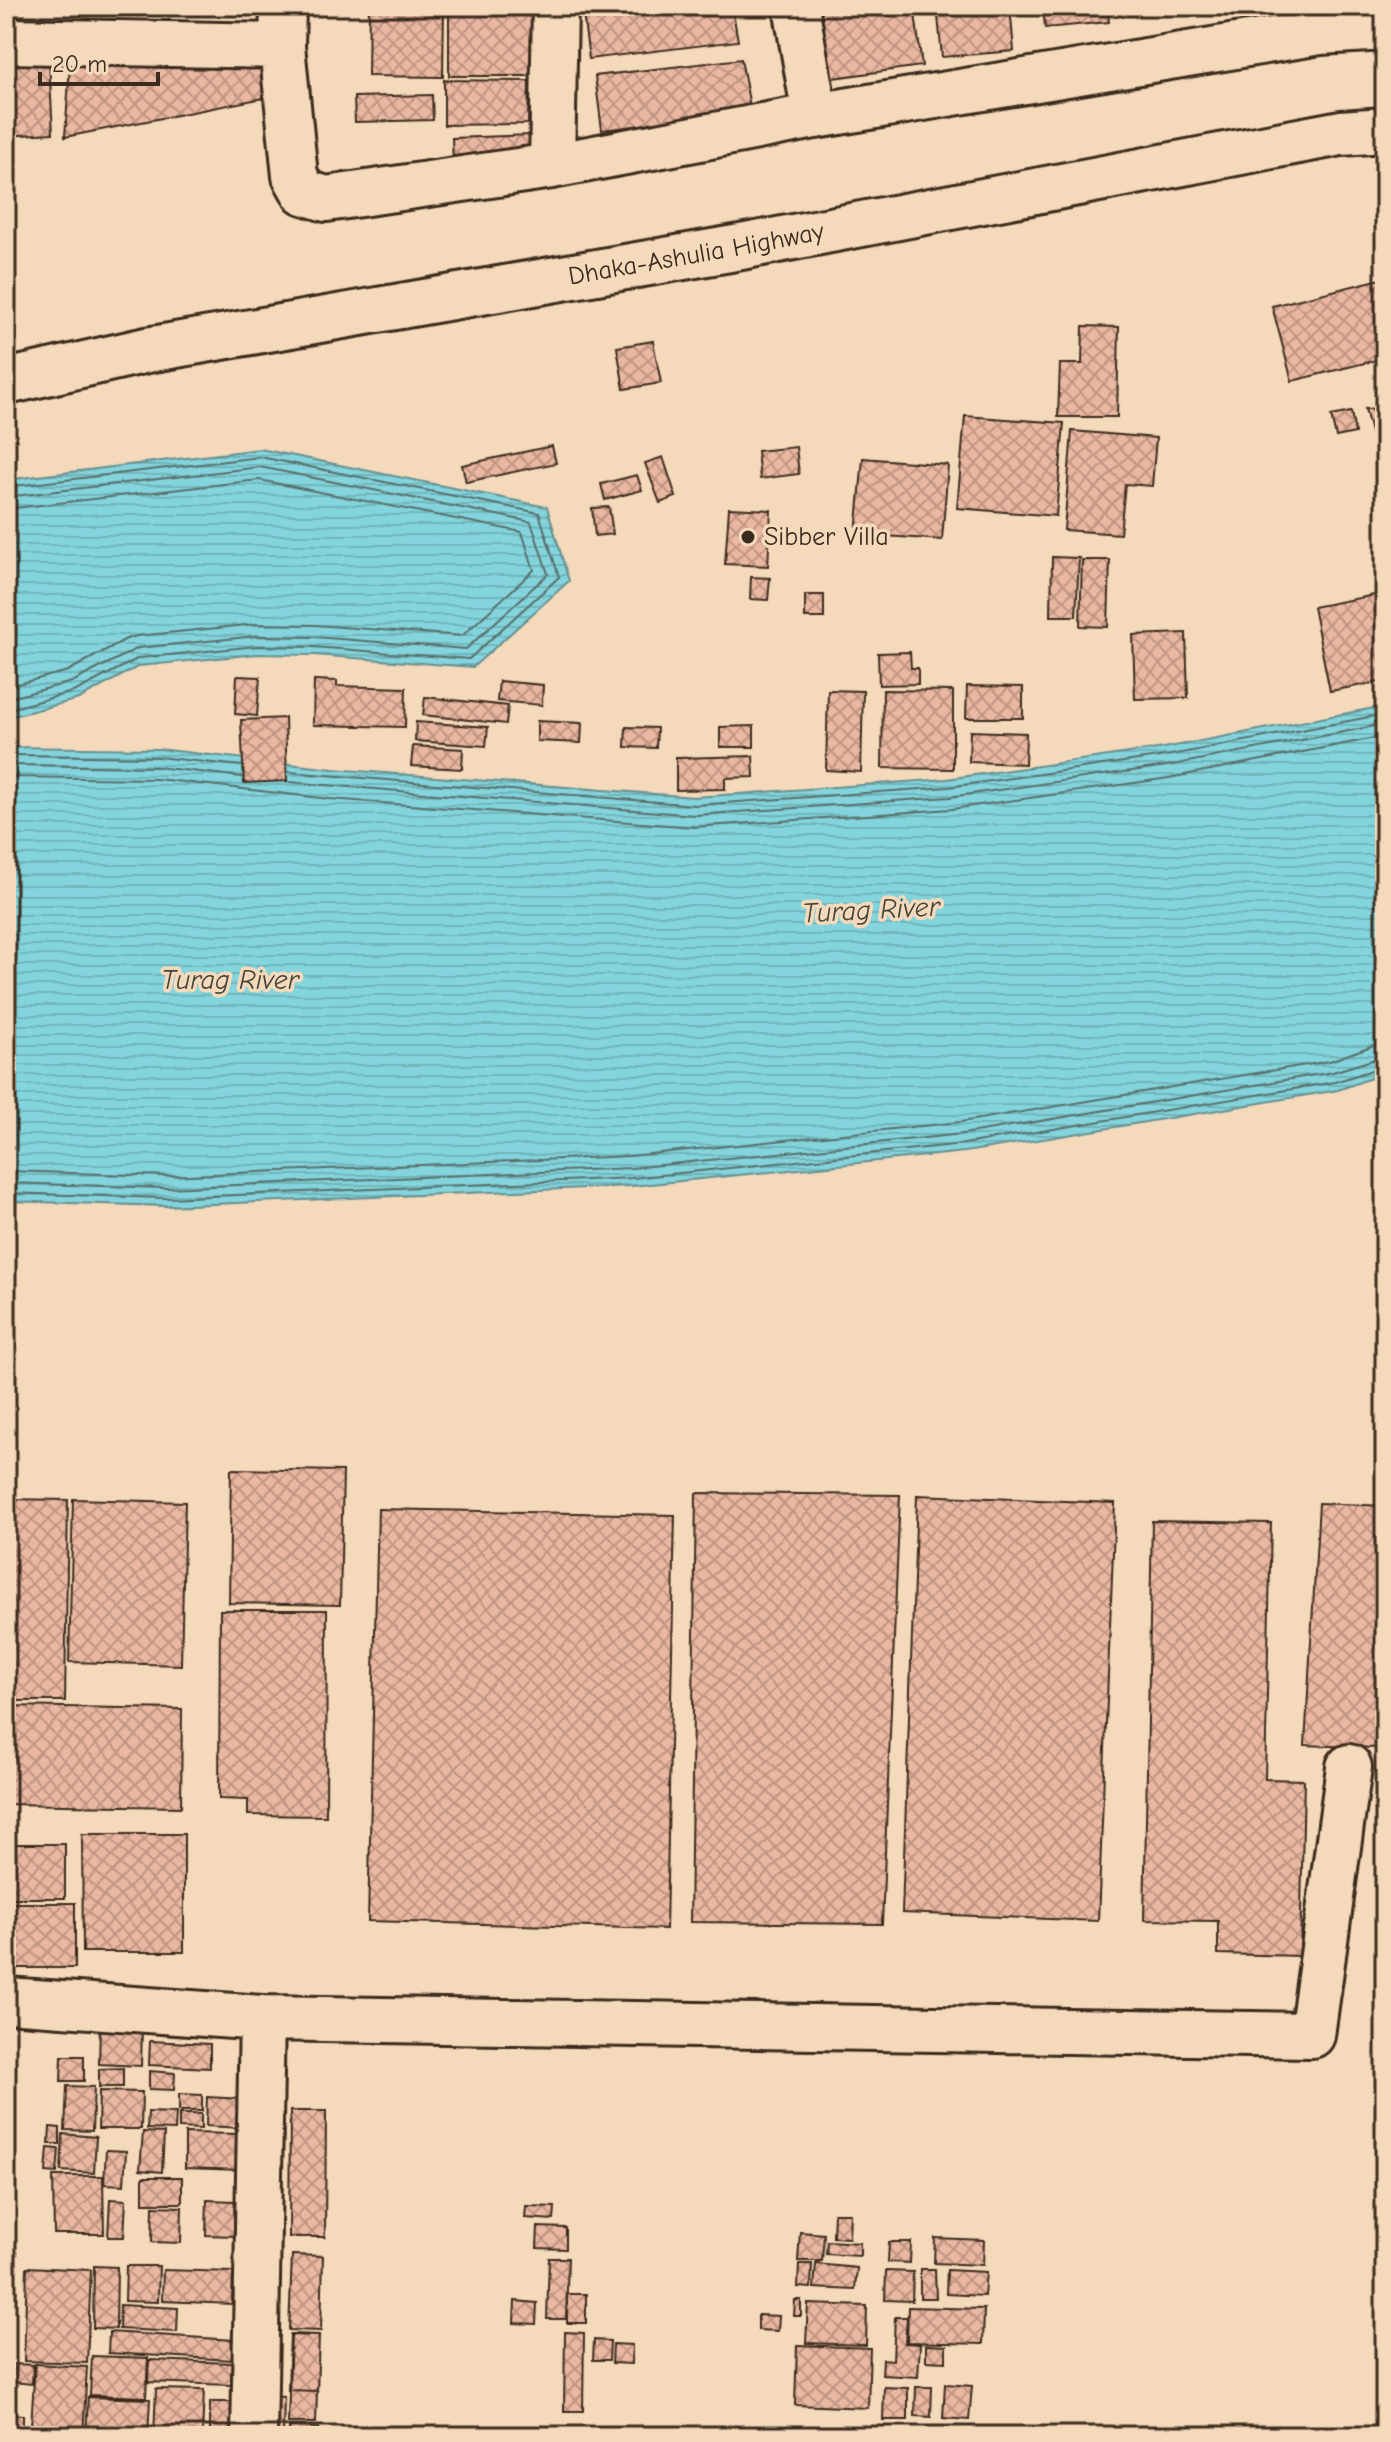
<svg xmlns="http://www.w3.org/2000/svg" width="1391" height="2442" viewBox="0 0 1391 2442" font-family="'Comic Neue',sans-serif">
	<defs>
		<pattern id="water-rules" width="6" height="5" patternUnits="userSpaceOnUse" patternTransform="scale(2)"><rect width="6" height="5" fill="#83d4dc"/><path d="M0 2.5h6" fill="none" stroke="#72b6bc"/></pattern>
		<pattern id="building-cross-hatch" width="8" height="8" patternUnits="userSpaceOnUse" patternTransform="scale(2)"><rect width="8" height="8" fill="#eab7a2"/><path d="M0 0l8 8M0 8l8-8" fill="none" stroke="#bf9583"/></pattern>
	</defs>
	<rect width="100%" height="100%" fill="#f4d9bb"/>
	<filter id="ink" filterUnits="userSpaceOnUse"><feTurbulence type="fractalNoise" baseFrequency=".0125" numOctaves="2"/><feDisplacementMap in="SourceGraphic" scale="16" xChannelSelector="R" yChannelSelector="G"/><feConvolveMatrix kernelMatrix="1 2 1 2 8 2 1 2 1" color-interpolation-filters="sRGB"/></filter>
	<g filter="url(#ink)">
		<!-- water -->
		<path fill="url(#water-rules)" stroke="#669090" stroke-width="2" d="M260 449 547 507 569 581 473 667 314 655 257 654 139 666 79 699 6 718V480Z
			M1385 706V1073L1338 1090 965 1152 632 1186 166 1206 6 1201V747L159 749 333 769 694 797 947 779 1164 748Z"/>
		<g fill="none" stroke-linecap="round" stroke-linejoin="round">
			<!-- shore -->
			<path stroke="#586e6a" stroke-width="2" d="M6 487 260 457 539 513 559 577 469 659 314 647 257 646 139 658 76 691 6 710
				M6 497 260 467 531 522 548 574 466 649 315 637 257 636 138 648 72 682 6 699
				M6 509 259 480 522 532 534 570 462 636 315 625 257 624 137 636 126 639 68 671 6 687
				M6 755 158 757 241 766
				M6 765 157 767 242 777
				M289 772 695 805 949 787 1166 756 1385 714
				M6 777 157 779 330 799 694 827 952 809 1169 778 1385 736
				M289 782 695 815 950 797 1167 766 1385 724
				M6 1171 166 1176 630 1156 961 1122 1330 1061 1374 1045 1385 1044
				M6 1183 166 1188 631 1168 963 1134 1333 1072 1385 1056
				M6 1193 166 1198 632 1178 964 1144 1335 1082 1385 1066"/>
		</g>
		<!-- building -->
		<path fill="url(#building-cross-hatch)" stroke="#3b2a1e" stroke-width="2" d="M369 6H444L443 77 368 76Z
			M451 6H535V11Z
			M582 6H732L738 41 589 59Z
			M858 6H914L922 66 825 79 817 12Z
			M937 6H1010L1014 51 942 57Z
			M1043 6H1107L1109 22 1045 28Z
			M449 13H537V76H449Z
			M71 51 270 65 274 96 65 137Z
			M741 59 751 112 602 130 595 76Z
			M49 61 53 133 6 136V63Z
			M444 80 529 81 528 124 444 125Z
			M432 95 433 120 355 122 354 97Z
			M530 135 531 161 453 163 452 138Z
			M1385 278V358L1292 381 1272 306Z
			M1083 326 1119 327 1117 417H1058L1060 364H1082Z
			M653 341 661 383 624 389 617 347Z
			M1385 408V486L1365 409Z
			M1351 412 1355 433 1336 437 1331 416Z
			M965 416 1064 423 1056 516 957 508Z
			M1072 431 1156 438 1152 486 1125 484 1120 534 1064 530Z
			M552 446 556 463 466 482 462 465Z
			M796 447 799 474 760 479 757 451Z
			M663 457 676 497 660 503 645 463Z
			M863 458 948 465 942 540 856 534Z
			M637 475 642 490 605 500 601 484Z
			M609 507 613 534 595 536 592 508Z
			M729 508 771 510 768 566 725 564Z
			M1052 557 1079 558 1076 616H1051Z
			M1082 560H1110L1108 627 1080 626Z
			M751 577 770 578 768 600 750 599Z
			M1385 593V681L1330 691 1313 607Z
			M805 595H824V618H805Z
			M1186 633 1188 698 1135 699 1133 635Z
			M910 652 911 668H918V684L879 685 878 653Z
			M237 676 260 677 257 716 235 714Z
			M314 680 337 681V686L406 688 405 727 313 725Z
			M499 681 543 685 542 705 497 701Z
			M967 686 1023 687V718H966Z
			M828 690 863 691 861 772 826 770Z
			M883 690 953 691V769L882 768Z
			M425 697 508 706 506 724 423 715Z
			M285 718 287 781 244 783 241 720Z
			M537 721 582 723 581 743 537 741Z
			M416 722 488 727 486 746 415 741Z
			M754 726V747H720V727Z
			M626 727 657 728 656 748 625 747Z
			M970 731 1026 733 1025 764 969 762Z
			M413 746 463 749 462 769 411 766Z
			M753 756 754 777 725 778V789L676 790V758Z
			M231 1469 343 1471 340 1605 229 1603Z
			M696 1493 900 1495 882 1924 690 1922Z
			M917 1495 1115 1503 1098 1921 902 1913Z
			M6 1499 68 1500 65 1701H6Z
			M73 1499 185 1502 181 1665 69 1662Z
			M1319 1503 1385 1506V1594L1376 1748 1305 1745Z
			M378 1509 675 1515 666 1929 368 1921Z
			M1152 1521 1271 1523 1265 1779 1304 1780 1300 1956 1218 1954V1921L1144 1920Z
			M220 1610H327L326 1816 248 1815V1800L219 1799Z
			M6 1706 182 1709 181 1807 6 1804Z
			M82 1834H184V1952H83Z
			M6 1844H65V1898H6Z
			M6 1903H75V1968H6Z
			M1382 1914H1385V1974H1382Z
			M100 2027 142 2028 141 2066 99 2064Z
			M150 2041 210 2044V2068L149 2065Z
			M62 2056H84V2081H61Z
			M123 2068V2087H99V2069Z
			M149 2071 175 2073 174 2090 149 2089Z
			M67 2086 94 2087 92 2131 65 2130Z
			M99 2091 142 2092 141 2129H98Z
			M179 2094 202 2095V2111H179Z
			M207 2097 242 2099 241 2128 206 2126Z
			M290 2111H326L325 2237H289Z
			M148 2112 176 2113 175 2130 147 2129Z
			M179 2114H201V2129L179 2128Z
			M50 2127 60 2128V2144H49Z
			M143 2132 164 2133 162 2172 140 2170Z
			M185 2133 242 2134 241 2170 185 2168Z
			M63 2134 96 2137 94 2173 61 2171Z
			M48 2148 59 2149 57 2173 46 2172Z
			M106 2150 126 2151 124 2185 104 2184Z
			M53 2176H103L104 2234H54Z
			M143 2177H182V2203H143Z
			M110 2199 126 2200 124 2237H108Z
			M207 2200 235 2201 234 2236 206 2235Z
			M153 2206 182 2207 181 2243 152 2242Z
			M526 2206 555 2207 554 2220 525 2218Z
			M834 2213H850L849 2238 833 2237Z
			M538 2227 566 2228V2249L537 2248Z
			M800 2232 824 2234 822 2261H798Z
			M935 2238 984 2240 983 2265 934 2263Z
			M827 2241 860 2243V2256L826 2254Z
			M889 2242H911L910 2263 888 2262Z
			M6 2252H17L16 2297 6 2296Z
			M292 2255 323 2256 321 2331 289 2330Z
			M549 2258H568L566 2319H547Z
			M799 2264H812L811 2288 798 2287Z
			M816 2264 857 2268 855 2290 814 2288Z
			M94 2266 117 2267 116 2329 93 2328Z
			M126 2266H159L158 2302 125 2301Z
			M27 2267 91 2270 87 2363 24 2361Z
			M920 2269H935L936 2298H920Z
			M163 2270 233 2272 232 2304 162 2301Z
			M947 2270 986 2272 984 2296 946 2294Z
			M886 2271 913 2272 912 2301 885 2300Z
			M567 2294H586V2323H567Z
			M795 2300H801V2316H794Z
			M6 2301H11V2355H6Z
			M515 2301 537 2303 536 2324 514 2323Z
			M808 2304 867 2306 866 2345 806 2343Z
			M120 2305 178 2308 177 2332 119 2329Z
			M908 2307 984 2309 983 2344 907 2342Z
			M758 2315 779 2316 778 2331 758 2330Z
			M895 2317H907L905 2343 920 2344 918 2377 882 2375 883 2359 893 2360Z
			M109 2332 234 2340 232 2360 108 2353Z
			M565 2332 584 2333 583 2411H564Z
			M291 2334 319 2335 316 2423H288Z
			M290 2335 319 2336 317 2391 288 2390Z
			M594 2340 610 2341 609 2360H593Z
			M613 2344 632 2345 631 2364 612 2363Z
			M797 2345 870 2348 868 2408 795 2405Z
			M926 2345 946 2346V2362L926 2361Z
			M92 2356 148 2358 146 2397 90 2395Z
			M6 2357 10 2358 8 2409H6Z
			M149 2360 232 2363 231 2385 148 2382Z
			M14 2364 33 2365 32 2384 13 2382Z
			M35 2364 87 2367 83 2436H24L25 2433 48 2434V2426H31Z
			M945 2384 972 2386 969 2420 943 2418Z
			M884 2387 908 2388V2420H883Z
			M916 2387H932L931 2417 915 2416Z
			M156 2389 204 2390 202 2436H154Z
			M270 2396 284 2397 283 2436H269Z
			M88 2397 150 2399 148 2436H86Z
			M210 2402H241L242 2436H210Z
			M6 2414 23 2415V2436H6Z
			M289 2427 319 2428V2436H289Z"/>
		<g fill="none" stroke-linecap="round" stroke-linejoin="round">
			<!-- minor casing -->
			<g stroke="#3b2a1e" stroke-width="50">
				<path id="minor" d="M283 6 282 46 295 176 304 192 326 199 552 166 815 116 1320 32 1385 28
					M796 6 815 116
					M6 41 282 46
					M552 166 555 6
					M6 2000 262 2018
					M254 2436 262 2018 1312 2035 1349 1767"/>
			</g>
			<!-- trunk casing -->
			<g stroke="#3b2a1e" stroke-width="50">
				<g id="trunk">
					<path id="s1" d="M6 382 147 350 741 247 1341 133 1385 130"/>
				</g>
			</g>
			<!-- minor -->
			<use href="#minor" stroke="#f4d9bb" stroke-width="44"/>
			<!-- trunk -->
			<use href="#trunk" stroke="#f4d9bb" stroke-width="44"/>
		</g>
	</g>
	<!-- markers -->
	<circle fill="#3b2a1e" stroke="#f4d9bb" stroke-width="3" cx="748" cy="537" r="8"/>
	<g text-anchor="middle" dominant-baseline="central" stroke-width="7" stroke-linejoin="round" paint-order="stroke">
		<!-- street labels -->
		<g font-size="26" fill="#3b2a1e" stroke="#f4d9bb">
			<text stroke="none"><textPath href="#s1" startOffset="702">Dhaka-Ashulia Highway</textPath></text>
		</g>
		<!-- poi labels -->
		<g font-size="26" fill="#3b2a1e" stroke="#f4d9bb" text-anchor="start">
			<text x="764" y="537">Sibber Villa</text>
		</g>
		<!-- water labels -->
		<g font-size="28" font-style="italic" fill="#46443a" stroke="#f4d9bb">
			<text transform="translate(871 910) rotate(-3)">Turag River</text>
			<text x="230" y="980">Turag River</text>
		</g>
	</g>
	<!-- margin -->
	<rect width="1391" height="2442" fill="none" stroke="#f4d9bb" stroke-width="32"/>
	<rect x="16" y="16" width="1359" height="2410" fill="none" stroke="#3b2a1e" stroke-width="3" filter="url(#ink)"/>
	<!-- scale -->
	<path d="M40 72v12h118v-12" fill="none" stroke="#3b2a1e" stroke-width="4"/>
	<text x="52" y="72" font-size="24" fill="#3b2a1e" stroke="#f4d9bb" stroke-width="6" paint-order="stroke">20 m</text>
</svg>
